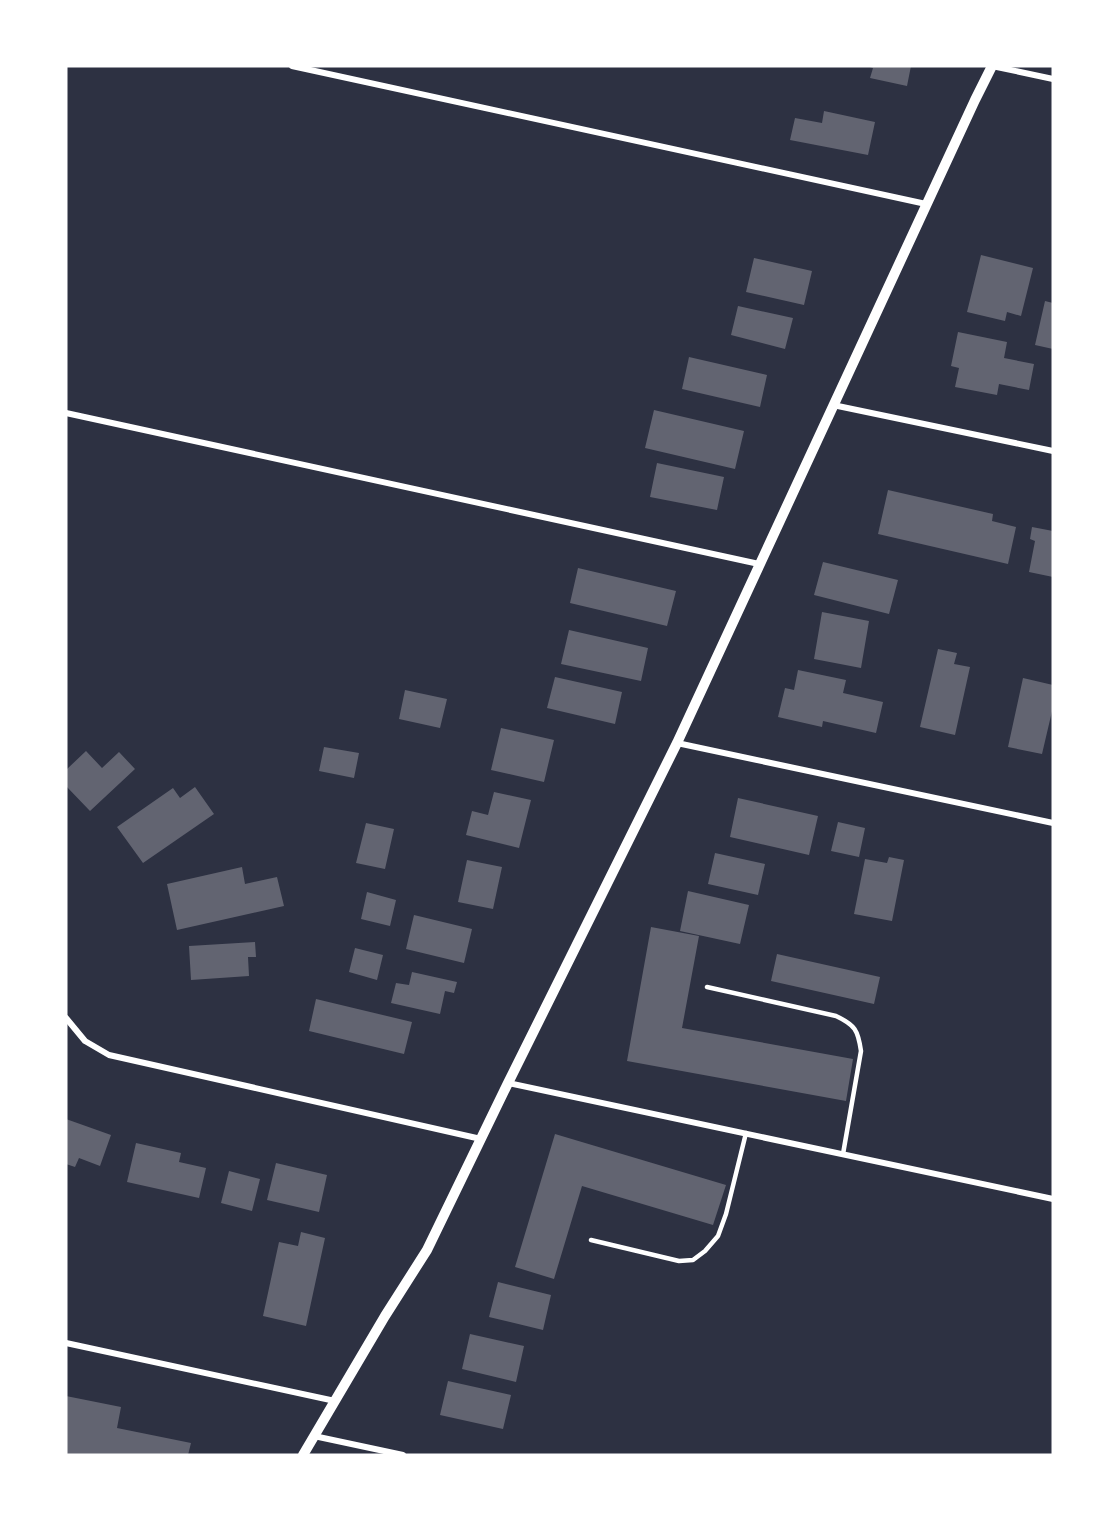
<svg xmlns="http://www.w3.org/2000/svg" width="1119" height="1521" viewBox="0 0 1119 1521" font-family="'Asap Condensed',sans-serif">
	<rect width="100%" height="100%" fill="#2d3142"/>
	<!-- building -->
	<path fill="#626471" d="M867 66H911L907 86 870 78 873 68Z
		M824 111 875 122 868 155 790 140 795 118 822 123Z
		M981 255 1033 268 1021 316 1007 312 1005 321 967 312Z
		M754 258 812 271 804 305 746 292Z
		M1045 301 1053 303V349L1035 345Z
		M738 306 793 318 785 349 731 335Z
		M958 332 1007 342 1004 358 1034 364 1029 390 999 384 997 395 955 387 959 368 951 366Z
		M689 357 767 375 760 407 682 389Z
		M654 410 744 431 735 469 645 448Z
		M657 463 724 477 717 510 650 497Z
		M888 490 993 514 992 521 1016 527 1008 564 878 534Z
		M1032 527 1053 531V577L1029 572 1035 541 1030 539Z
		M823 562 898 580 889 614 814 595Z
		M578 568 676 591 667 626 570 603Z
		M822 612 869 621 861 668 814 659Z
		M569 630 648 648 641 681 561 664Z
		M938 649 957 653 954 664 970 667 955 735 920 727Z
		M798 670 846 680 843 693 883 702 876 733 823 721 822 727 778 717 785 688 794 690Z
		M555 677 622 692 615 724 547 708Z
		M1023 678 1053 685V707L1042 754 1008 747Z
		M405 690 447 699 440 728 399 719Z
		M501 728 554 740 544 782 491 770Z
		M324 747 359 753 354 778 319 771Z
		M86 751 102 768 119 752 135 769 90 811 66 786V770Z
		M195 787 214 814 143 863 117 827 173 788 180 798Z
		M494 792 531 800 519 848 466 835 472 811 488 815Z
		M738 798 818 816 809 855 730 837Z
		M838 822 865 828 859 857 831 851Z
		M366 823 394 829 385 869 356 863Z
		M715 853 765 864 758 895 708 884Z
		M889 857 904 860 892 921 854 914 865 859 887 863Z
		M467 860 502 867 493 909 458 902Z
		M242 867 245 884 277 877 284 906 177 930 167 884Z
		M688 891 749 905 740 944 680 931Z
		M367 892 396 900 390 926 361 919Z
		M414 915 472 929 464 963 406 949Z
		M651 927 699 936 682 1028 853 1059 846 1101 627 1061Z
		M255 942 256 957H248L249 976 191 980 189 946Z
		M355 948 383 955 377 980 349 972Z
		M777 954 880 977 874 1004 771 981Z
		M412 972 457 982 454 993 445 991 440 1014 391 1003 396 983 409 985Z
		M316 999 412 1022 404 1054 309 1031Z
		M66 1119 111 1135 100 1166 79 1158 75 1167 66 1164Z
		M555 1134 726 1185 713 1225 582 1186 554 1279 515 1267Z
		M136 1143 181 1153 179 1162 206 1168 199 1198 127 1182Z
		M276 1163 327 1175 319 1212 267 1200Z
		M229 1171 260 1179 252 1211 221 1203Z
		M301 1232 325 1238 306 1326 263 1316 279 1242 298 1246Z
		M498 1282 551 1295 543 1330 489 1317Z
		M470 1334 524 1346 516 1382 462 1369Z
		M448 1381 511 1395 503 1429 440 1415Z
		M66 1396 121 1407 117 1428 191 1443 188 1455H66Z"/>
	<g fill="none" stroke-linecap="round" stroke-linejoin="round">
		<!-- service -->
		<path stroke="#fff" stroke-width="4.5" d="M707 987 836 1016C855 1025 858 1030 861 1051L843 1154
			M591 1240 679 1261 693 1260 705 1251 718 1236 726 1214 746 1133"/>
		<!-- minor -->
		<path stroke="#fff" stroke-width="6" d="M292 66 926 204
			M992 66 1053 79
			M833 405 1053 451
			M66 413 759 564
			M677 743 1053 823
			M66 1018 85 1041 109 1055 481 1139
			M508 1083 1053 1199
			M66 1343 335 1401
			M314 1436 403 1455"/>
		<!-- tertiary -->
		<path stroke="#fff" stroke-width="10" d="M303 1455 385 1316 427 1250 508 1083 677 743 975 100 992 66"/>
	</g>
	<!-- border -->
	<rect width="1119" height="1521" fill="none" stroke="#ffffff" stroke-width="135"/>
</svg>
